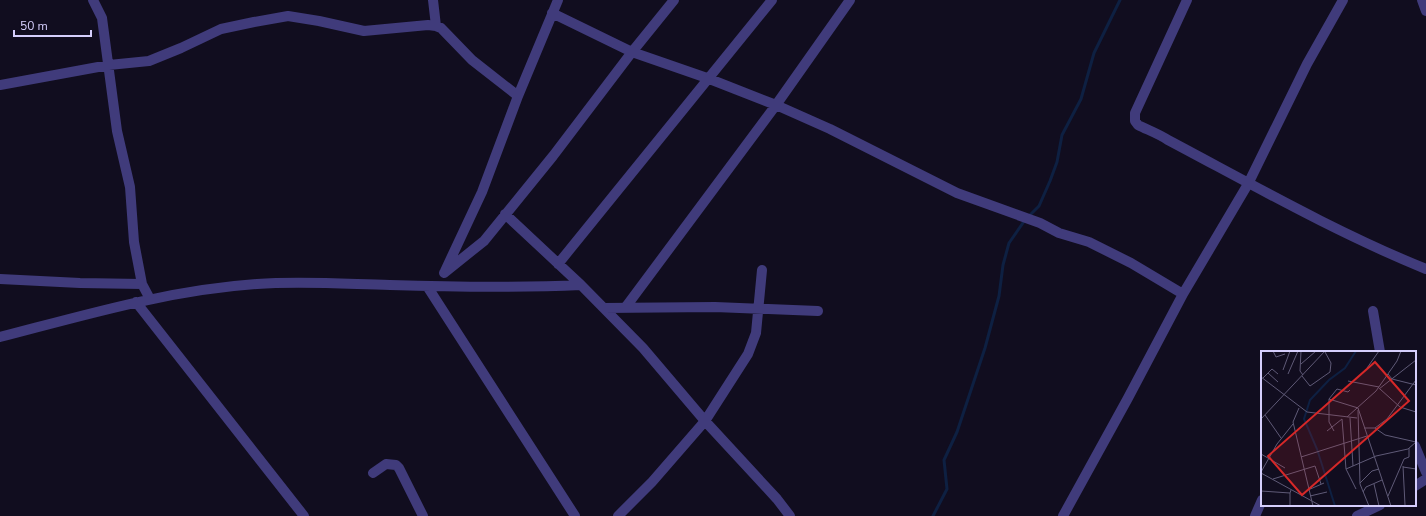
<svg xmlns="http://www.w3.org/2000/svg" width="1426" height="516" viewBox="0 0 1426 516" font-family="'Nunito Sans',sans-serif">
	<rect width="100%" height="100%" fill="#110d1f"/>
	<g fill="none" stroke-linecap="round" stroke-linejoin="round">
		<!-- stream -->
		<path stroke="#0e2042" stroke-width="3" d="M1029 216 1039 206 1050 181 1057 162 1062 135 1081 99 1094 53 1120 0
			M933 516 947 489 944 460 957 432 985 348 999 296 1003 265 1009 243 1025 220"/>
		<!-- minor -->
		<path stroke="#403b7b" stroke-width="10" d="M93 0 102 18 117 131 130 187 134 242 142 284
			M433 0 436 26
			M1187 0 1135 113V121L1138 125C1148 130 1159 134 1168 140 1253 185 1337 233 1426 269
			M1422 0 1426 11
			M552 13 632 52 707 78 776 105 830 129 957 193 1040 223 1059 233 1089 242 1131 263 1183 294
			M0 85 109 65 149 61 181 48 221 29 254 22 288 16 319 21 364 31 428 25 436 26 441 28 472 60 518 96
			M505 214 581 285 643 348 705 421 777 499 790 516
			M558 264 772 0
			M445 271 482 192 518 96 558 0
			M444 273 484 241 497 225 553 156 632 52 674 0
			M0 279 80 283 142 284 150 299
			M427 286 575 516
			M136 302 304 516
			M604 308 715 307 818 311
			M625 308 776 105 850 0
			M1373 311 1380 352
			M0 337C85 315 169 290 257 284 301 281 346 284 390 285 453 287 517 288 581 285
			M1415 446 1426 472
			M373 473 386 464 396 465 399 468 423 516
			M1415 486 1426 479
			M618 516 652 482 705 421 748 354 756 333 762 270
			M1063 516 1128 398 1183 294 1248 184 1307 64 1343 0
			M1255 516 1262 500
			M1357 516 1380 505"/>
	</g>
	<!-- overview -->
	<g transform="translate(1261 351)">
		<rect width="155" height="155" fill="#110d1f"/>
		<path fill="none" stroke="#0e2042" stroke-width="2" d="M74 155 56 98 43 68 49 49 68 29 84 17 95 0"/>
		<path fill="none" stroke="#5f5a77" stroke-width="1" d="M12 0 15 6 24 3M40 0 39 20 42 24M40 13 55 0M106 17 118 0M22 19 29 0M7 22 17 31M27 23 37 0M127 23 131 28 155 34M41 25 49 35 69 21 70 12 64 1M0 26 46 61 96 67M2 27 11 18 17 23M87 30 118 36M118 38 155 9M119 38 139 56 155 61M68 48 97 57M38 57 32 71 52 155M97 57 130 155M97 59 99 133 108 155M4 64 20 87M86 66 115 40 136 10 140 0M89 67 92 115M0 68 64 0M81 68 85 118 95 138M103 77H114L126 68 155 29M114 77 124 84 155 91M66 80 81 68M73 80 68 71V48L76 38 87 41 89 39M0 103 24 117M40 106 106 85M142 115 144 154M142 116 155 118M85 118 115 105 147 98 155 91M0 121 16 93 32 73M0 122 60 155M12 128 54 115 60 133M99 132 111 120 118 118M113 133 118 155M47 139 63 132M0 140 29 142 30 139M102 141 105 136 121 129M49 145 66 141M127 145 143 108 148 106V97M29 155V142"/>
		<path fill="#d62828" fill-opacity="0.15" stroke="#d62828" stroke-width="2" d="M114 11 148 50 41 144 7 105Z"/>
		<rect width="155" height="155" fill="none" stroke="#d5cefc" stroke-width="2"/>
	</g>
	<!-- scale -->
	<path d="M14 30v6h77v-6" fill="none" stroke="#d5cefc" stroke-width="2"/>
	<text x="20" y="30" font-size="12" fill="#d5cefc" stroke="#110d1f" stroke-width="3" paint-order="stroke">50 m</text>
</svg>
